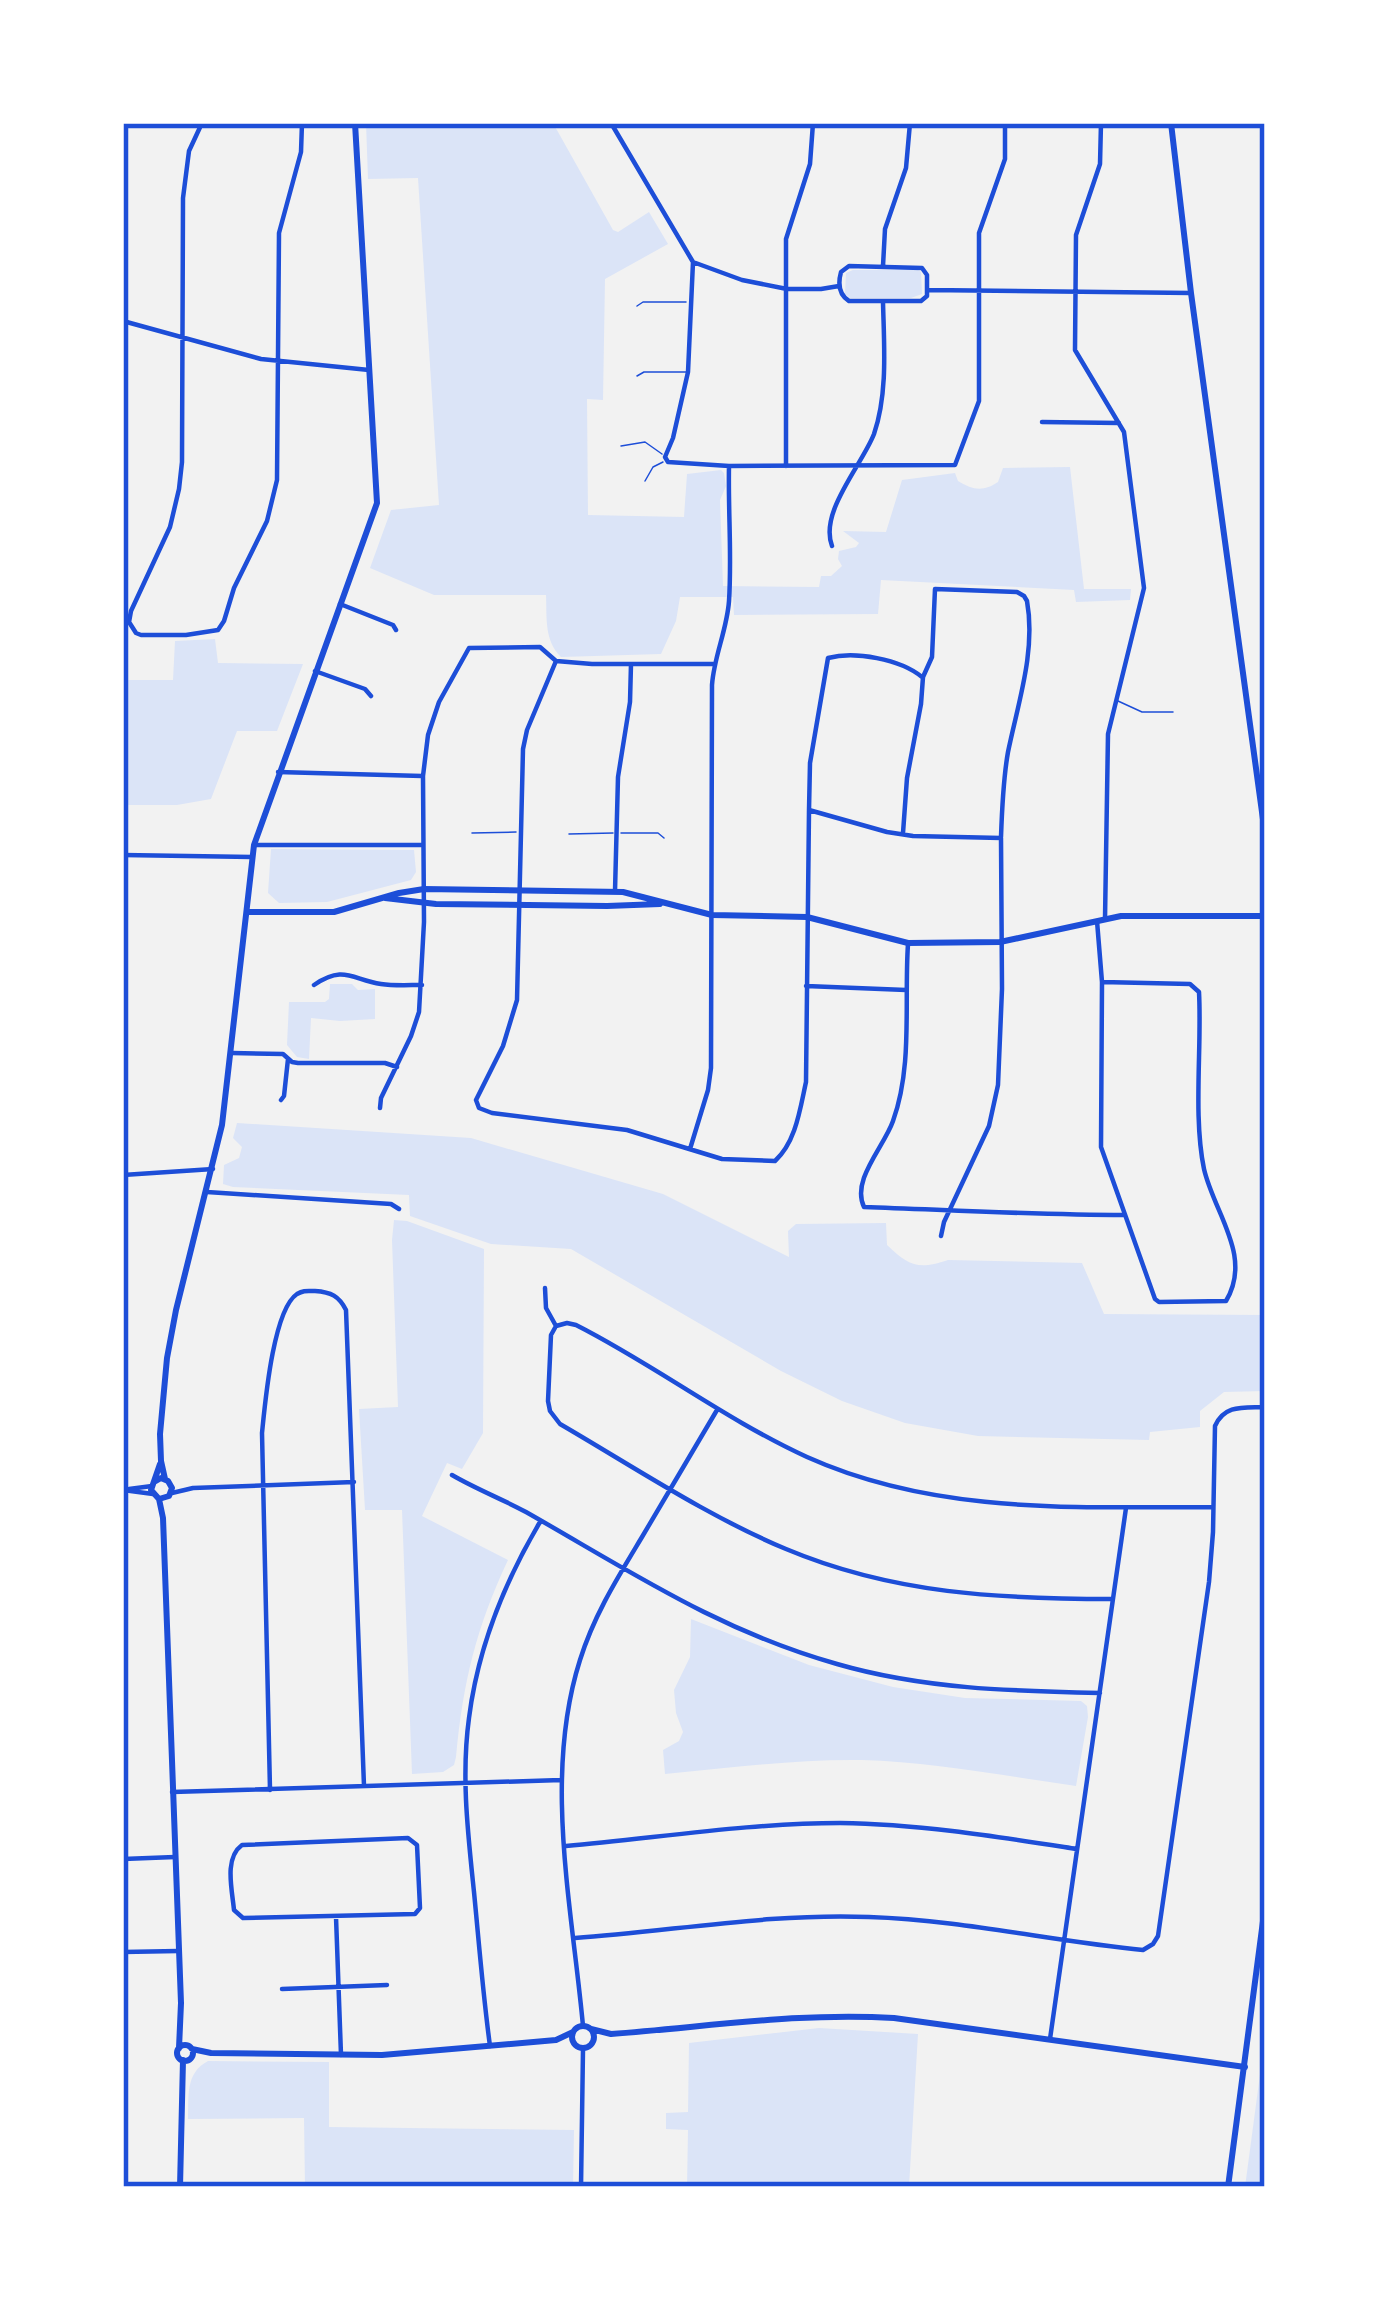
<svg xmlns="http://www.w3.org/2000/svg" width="1388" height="2310" viewBox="0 0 1388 2310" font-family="'Source Serif 4',serif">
	<rect width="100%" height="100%" fill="#f2f2f2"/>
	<!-- green -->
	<path fill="#dbe4f7" d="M366 123H553L613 230 618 232 649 212 668 244 605 279 603 400 587 399 588 515 684 517 687 474 721 470 724 473 726 486 720 500 723 586 819 587 821 576H831L842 566 838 559 839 551 856 547 859 543 843 531 886 532 902 480 955 473 958 481C973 490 983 492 998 482L1003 468 1070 467 1084 589H1131L1130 600 1076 602 1074 590 881 580 878 614 734 615 733 597H680L676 621 661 654 561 657C544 640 547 618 546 595H434L370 568 391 510 439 505 418 178 368 179Z
		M853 270H918L921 272 922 294 911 298H850L845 294 846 273Z
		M215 639 218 663 303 664 277 731H237L211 799 177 805H123V680H173L175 641Z
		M271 849 414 850 416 872 411 880 327 902 279 903 268 893Z
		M330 984H352L358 990 375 989V1019L340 1021 311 1018 309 1059 297 1057 287 1045 289 1002H325L329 999Z
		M237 1123 471 1138 663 1194 789 1257 788 1231 796 1224 886 1223 887 1245C909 1266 918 1270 948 1260L1082 1263 1104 1314 1265 1315V1391L1224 1392 1200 1411V1427L1150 1432 1149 1440 978 1436 905 1423 842 1401 781 1371 571 1249 491 1244 410 1216 409 1195 233 1187 223 1184 224 1165 239 1158 242 1147 233 1138Z
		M394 1220 407 1221 484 1249 483 1433 462 1469 447 1463 422 1516 508 1560C476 1628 463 1682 456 1757L454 1765 443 1772 412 1774 402 1510H365L359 1409 398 1407 392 1240Z
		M691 1619 809 1665 893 1687 965 1698 1081 1701 1087 1706 1088 1717 1076 1786C1005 1776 933 1762 862 1760 796 1759 730 1768 665 1774L663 1750 679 1741 683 1732 676 1713 674 1690 690 1657Z
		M819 2028 918 2034 909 2187H687L688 2130 666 2129V2113L688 2112 689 2043Z
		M1265 2037V2187H1245Z
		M208 2061 329 2062V2127L574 2130 573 2187H305L304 2118 188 2119C189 2096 185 2073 208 2061Z"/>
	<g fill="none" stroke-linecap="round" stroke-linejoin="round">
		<!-- service -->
		<path stroke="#1d4ed8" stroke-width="1.5" d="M637 306 643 302H686
			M637 376 644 372H686
			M621 446 645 442 662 454
			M645 481 653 467 663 462
			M1118 701 1142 712H1173
			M472 833 516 832
			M621 833H658L664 838
			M569 834 613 833"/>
		<!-- minor -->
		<path stroke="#1d4ed8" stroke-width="4.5" d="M202 123 189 151 183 198 182 462 179 489 170 527 131 611 129 622 136 633 141 635H186L218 630 224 621 234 588 267 521 277 480 279 233 301 152 302 123
			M611 123 693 262 742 280 787 289H821L839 286
			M1101 123 1100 164 1076 235 1075 350 1124 432 1144 588 1108 734 1105 919
			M693 262 688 372 673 438 665 457 668 462 729 466 955 465 979 401V233L1005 159V123
			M849 266 922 268 927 275V296L921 301H849C838 294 838 283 841 272Z
			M883 266 885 229 906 168 910 123
			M928 290 1191 293
			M123 321 261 359 369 370
			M1042 422 1119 423
			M786 466V239L810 164 813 123
			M832 546C819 512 862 465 874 434 888 393 884 345 883 302
			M340 604 393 625 396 630
			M556 661 527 730 523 749 517 1000 503 1046 476 1100 479 1108 492 1113 627 1130 722 1159 775 1161C796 1142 800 1109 806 1082L809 810 887 832 913 836 1001 838 1002 989 998 1085 989 1126 944 1222 941 1236
			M315 671 365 689 371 696
			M278 772 422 776
			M809 810 810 763 828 658C855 651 900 659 922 677
			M903 833 907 778 921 704 923 677 932 657 935 589 1017 592 1024 596 1027 601C1036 651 1018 703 1008 752 1003 780 1002 808 1001 837
			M254 845H422
			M123 855 252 857
			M615 891 618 777 630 702 631 664
			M1097 921 1102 982 1101 1147 1155 1299 1159 1302 1226 1301C1253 1256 1214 1213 1204 1169 1193 1116 1202 1047 1199 992L1190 984 1102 982
			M908 944C904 1002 913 1066 893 1121 884 1147 851 1180 864 1207 950 1210 1037 1215 1124 1215
			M314 985C344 965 351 979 381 984 394 986 409 985 422 985
			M806 986 906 990
			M232 1053 283 1054 292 1062 298 1063H385L397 1067
			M281 1100 284 1096 288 1059
			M380 1108 381 1098 411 1036 419 1012 424 922 423 776 428 735 439 702 469 648 540 647 556 661 592 664H713
			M690 1149 708 1090 711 1068 712 685C714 656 727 630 729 601 732 556 728 510 729 466
			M123 1175 213 1169
			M207 1192 391 1204 399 1209
			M545 1288 546 1308 556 1326
			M452 1475C476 1489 502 1499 526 1512 630 1571 719 1631 837 1664 923 1689 1011 1691 1100 1693
			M129 1489 152 1486
			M123 1490 153 1494
			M172 1493 193 1488 354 1482
			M1113 1599C1000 1599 893 1594 786 1549 707 1516 634 1467 560 1424L550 1411 548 1401 551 1335 556 1326 567 1323 576 1325C655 1365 726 1420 807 1457 936 1515 1076 1507 1213 1507
			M270 1790 262 1433C265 1404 273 1310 297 1294 304 1290 307 1291 315 1291 331 1292 339 1296 346 1310L364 1786
			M172 1792 561 1780
			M408 1838 417 1845 420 1908 415 1914 243 1918 234 1910C232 1889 224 1858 242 1845Z
			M566 1846C657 1838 749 1823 840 1823 919 1824 999 1837 1077 1849
			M123 1859 175 1857
			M336 1917 341 2055
			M575 1938C673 1931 771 1913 869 1917 961 1920 1052 1941 1143 1950L1153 1944 1158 1936 1209 1582 1213 1532 1215 1426C1225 1404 1244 1408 1265 1407
			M123 1952 178 1951
			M282 1989 387 1985
			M583 2026C572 1907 543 1776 580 1660 594 1615 618 1577 642 1537 667 1495 692 1452 717 1410
			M1050 2039 1126 1508
			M490 2046C483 1995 479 1943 474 1892 468 1834 461 1776 469 1718 478 1647 504 1583 540 1522
			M581 2187 583 2049"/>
		<!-- tertiary -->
		<path stroke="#1d4ed8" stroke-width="6" d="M385 898 436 904 607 906 660 904
			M247 912H334L399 893 424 889 623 892 712 915 807 917 908 943 1000 942 1121 916H1265
			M165 1479 161 1461 160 1434 167 1358 176 1310 222 1125 254 845 377 503 355 123
			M154 1482 161 1478 168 1481 172 1488 169 1496 159 1499 151 1490 160 1464
			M159 1499 163 1518 181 2003 179 2048
			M572 2037a11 11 0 1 1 22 0a11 11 0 1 1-22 0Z
			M591 2029 611 2034C706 2027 799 2012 894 2018L1245 2067
			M177 2053a8 8 0 1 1 16 0a8 8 0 1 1-16 0Z
			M192 2049 211 2053 382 2055 556 2040 573 2032
			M180 2187 183 2060"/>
		<!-- secondary -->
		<path stroke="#1d4ed8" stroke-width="6" d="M1171 123 1191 293 1265 834
			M1228 2187 1265 1906"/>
	</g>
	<!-- border -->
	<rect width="1388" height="2310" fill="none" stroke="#ffffff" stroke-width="252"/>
	<rect x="126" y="126" width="1136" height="2058" fill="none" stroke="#1d4ed8" stroke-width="4.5"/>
</svg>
